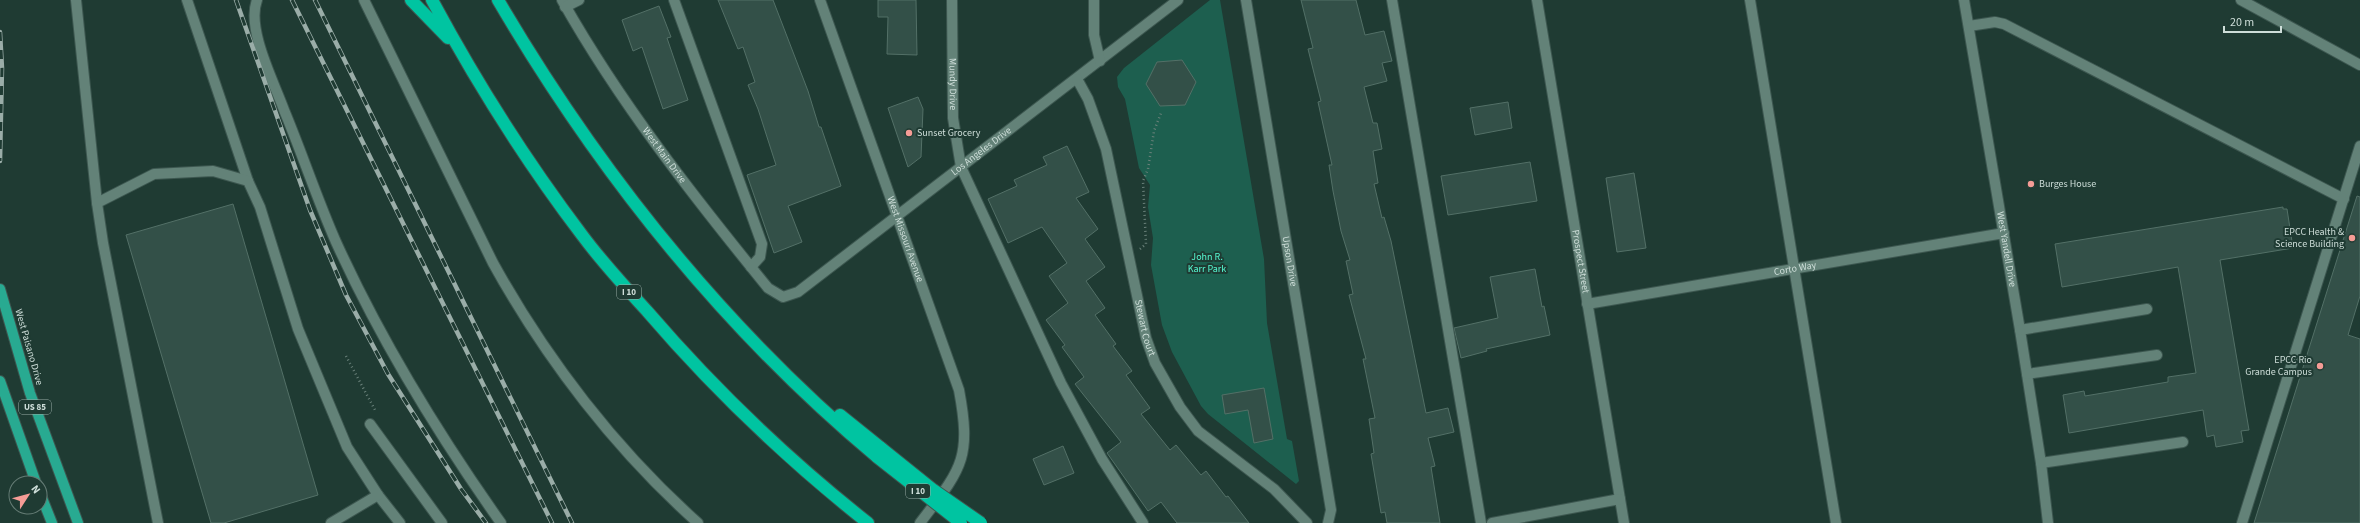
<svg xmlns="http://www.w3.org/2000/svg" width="2360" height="523" viewBox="0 0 2360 523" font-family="'Source Sans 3',sans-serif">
	<rect width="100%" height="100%" fill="#1f3b33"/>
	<!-- green -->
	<path fill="#1d5f4f" d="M1210 0H1220L1264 259 1267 323 1287 439 1292 441 1299 481 1296 484 1208 414 1201 406 1172 352 1162 325 1151 265 1153 238 1148 207 1150 185 1139 168 1125 99 1118 87 1117 77 1124 68Z"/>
	<!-- building -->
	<path fill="#335048" stroke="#537067" d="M718 0H773L808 91 819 127H821L841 186 788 206 802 242 774 253 747 175 776 165 758 109 748 85 755 82 743 47 738 49Z
		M878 0H916L917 55 887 54 888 17H878Z
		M1301 0H1356L1365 35 1384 31 1392 61 1382 63 1387 81 1364 87 1373 123H1377L1382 149 1373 151 1378 183 1374 184 1382 218 1384 217 1391 241 1426 413 1448 408 1454 432 1428 438 1435 466 1431 467 1440 523H1387L1385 512 1381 513 1371 454 1374 453 1369 419 1375 418 1363 359H1366L1349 295 1353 294 1346 261 1350 260 1341 231 1333 191 1329 165H1332L1318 102 1321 101 1308 49 1313 48Z
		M659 6 671 37 667 38 688 100 663 109 642 47 633 51 622 20Z
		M1182 60 1196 82 1185 105 1160 106 1146 84 1157 62Z
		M918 97 923 109 921 157 908 167 888 108Z
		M1508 102 1512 128 1475 135 1470 108Z
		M1067 146 1089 192 1076 198 1098 229 1085 239 1105 267 1086 281 1105 308 1095 315 1116 344 1113 346 1132 371 1126 375 1150 408 1141 414 1170 450 1176 445 1201 475 1206 471 1226 497 1228 496 1249 523H1177L1161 502 1148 511 1107 453 1121 442 1075 384 1084 377 1062 347 1065 345 1046 320 1068 303 1049 276 1067 263 1042 227 1008 243 988 199 1017 186 1014 180 1047 165 1043 157Z
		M1530 162 1537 201 1448 215 1441 176Z
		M1634 173 1646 248 1617 252 1606 178Z
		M2357 196 2360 197V296L2348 335 2360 339V523H2254Z
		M233 204 318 495 224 523H211L126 235Z
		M2283 207V209H2287L2293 248 2220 260 2249 430 2241 431 2243 442 2216 447 2214 435 2207 437 2203 410 2069 433 2063 395 2084 391 2085 396 2168 382V377L2196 373 2178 267 2062 287 2055 244Z
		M1535 269 1542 307 1544 306 1550 335 1486 349 1487 351 1461 358 1454 328 1498 318 1490 277Z
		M1264 388 1273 439 1254 443 1248 410 1225 414 1222 395Z
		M1063 446 1074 473 1044 485 1033 459Z"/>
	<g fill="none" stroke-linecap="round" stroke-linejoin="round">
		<!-- minor casing -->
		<g stroke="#3d5750" stroke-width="12">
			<g id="minor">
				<path d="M76 0 97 203"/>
				<path d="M187 0 248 181"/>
				<path d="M257 0C246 29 274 82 284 110 302 153 317 199 336 242 381 341 438 434 501 523"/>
				<path d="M364 0 493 263C546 359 616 450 698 523"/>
				<path id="s1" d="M562 0C620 103 694 197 768 288L783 297 798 292 1178 0"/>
				<path d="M674 0 762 244 760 257 751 267"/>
				<path id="s2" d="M820 0 959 390C972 460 961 469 920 523"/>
				<path id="s3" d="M952 0 953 118 961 167 1061 383 1102 459 1143 523"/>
				<path d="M1094 0V35L1100 61"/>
				<path id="s4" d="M1246 0 1331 510 1328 523"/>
				<path d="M1392 0 1481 523"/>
				<path id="s5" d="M1537 0 1624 523"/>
				<path d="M1750 0 1836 523"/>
				<path id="s6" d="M1964 0 2020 330 2041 463 2048 523"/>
				<path d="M2241 0 2360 65"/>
				<path d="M565 7 579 0"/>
				<path d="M1969 26 1995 22 2004 24 2344 199"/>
				<path id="s7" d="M1077 79 1088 99 1106 149 1146 338 1155 363 1180 407 1198 431 1274 489 1307 523"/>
				<path id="s8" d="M1587 304 2004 233"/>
				<path d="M2020 330 2147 309"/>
				<path d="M2027 374 2157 355"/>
				<path d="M370 424 442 523"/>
				<path d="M2041 463 2183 442"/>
				<path d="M378 495 400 523"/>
				<path d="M158 523 103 243 97 203 154 174 213 171 248 181 260 207 298 329 347 447 378 495 331 523"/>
				<path d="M1492 523 1620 499"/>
				<path d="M2242 523 2360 146"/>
			</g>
		</g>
		<!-- major casing -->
		<g stroke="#3d5750" stroke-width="12">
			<path id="major" d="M0 289 30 393 78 523
				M0 381 36 483
				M40 493 52 523"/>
		</g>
		<!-- highway casing -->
		<g stroke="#3d5750" stroke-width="14">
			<path id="highway" d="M411 0 448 38
				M432 0C476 82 526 161 582 235 602 262 625 287 647 311 714 389 787 459 868 523
				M498 0C599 172 724 329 877 457
				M840 415 881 448"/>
		</g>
		<!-- path -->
		<path stroke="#6a817a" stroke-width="2.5" stroke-dasharray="1 3" stroke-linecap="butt" d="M1140 249 1146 244 1143 181 1148 169 1154 131 1161 113
			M346 356 375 410"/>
		<!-- minor -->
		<use href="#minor" stroke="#638278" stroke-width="10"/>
		<!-- major -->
		<use href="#major" stroke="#28aa91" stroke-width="10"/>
		<!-- highway -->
		<use href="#highway" stroke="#00c4a1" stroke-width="12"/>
		<!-- rail casing -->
		<g stroke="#9aada8" stroke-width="4.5">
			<path id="rail" d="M236 0 310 210 346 295 388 374 461 489 486 523
				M292 0 552 523
				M315 0 572 523
				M0 32 2 68 0 161"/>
		</g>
		<!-- rail -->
		<use href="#rail" stroke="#1f3b33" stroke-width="3" stroke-dasharray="9" stroke-linecap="butt"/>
		<!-- highway-bridge casing -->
		<g stroke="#3d5750" stroke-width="14" stroke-linecap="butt">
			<path id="highway-bridge" d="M881 448 932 489 981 523
				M877 457 961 523"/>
		</g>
		<!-- highway-bridge -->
		<use href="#highway-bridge" stroke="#00c4a1" stroke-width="12"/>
	</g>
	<!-- markers -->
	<g fill="#f59c96" stroke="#1f3b33" stroke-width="1.5">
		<circle cx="909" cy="133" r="4"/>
		<circle cx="2031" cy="184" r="4"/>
		<circle cx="2352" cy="238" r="4"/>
		<circle cx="2320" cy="366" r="4"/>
	</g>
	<g text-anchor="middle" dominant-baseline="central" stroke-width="4" stroke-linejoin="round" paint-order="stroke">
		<!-- shield labels -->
		<g fill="#1f3b33" stroke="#9aada7" stroke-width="1">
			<rect x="617" y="285" width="24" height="14" rx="3"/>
			<rect x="19" y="400" width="32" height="14" rx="3"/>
			<rect x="906" y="484" width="24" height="14" rx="3"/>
		</g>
		<g font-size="9" font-weight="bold" fill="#ceded9">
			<text x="629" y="292">I 10</text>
			<text x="35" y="407">US 85</text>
			<text x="918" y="491">I 10</text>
		</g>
		<!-- street labels -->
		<g font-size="10" fill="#ceded9" stroke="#1f3b33">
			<text stroke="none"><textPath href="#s3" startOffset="84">Mundy Drive</textPath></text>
			<text stroke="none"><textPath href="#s1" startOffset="619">Los Angeles Drive</textPath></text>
			<text stroke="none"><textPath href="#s1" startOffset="186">West Main Drive</textPath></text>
			<text stroke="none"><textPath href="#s2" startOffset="254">West Missouri Avenue</textPath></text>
			<text stroke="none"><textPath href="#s6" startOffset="253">West Yandell Drive</textPath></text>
			<text stroke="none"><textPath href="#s4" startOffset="265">Upson Drive</textPath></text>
			<text stroke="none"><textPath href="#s5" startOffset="265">Prospect Street</textPath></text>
			<text stroke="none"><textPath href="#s8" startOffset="211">Corto Way</textPath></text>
			<text stroke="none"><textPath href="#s7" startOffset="259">Stewart Court</textPath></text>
			<text transform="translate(29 347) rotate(74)">West Paisano Drive</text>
		</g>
		<!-- poi labels -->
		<g font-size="10" fill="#ceded9" stroke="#1f3b33" text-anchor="start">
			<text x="917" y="133">Sunset Grocery</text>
			<text x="2039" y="184">Burges House</text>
			<text x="2344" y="232" text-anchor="end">EPCC Health &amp;<tspan x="2344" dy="12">Science Building</tspan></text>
			<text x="2312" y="360" text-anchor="end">EPCC Rio<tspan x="2312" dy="12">Grande Campus</tspan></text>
		</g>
		<!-- park labels -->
		<g font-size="10" fill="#56fbd4" stroke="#1f3b33">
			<text x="1207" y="257">John R.<tspan x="1207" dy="12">Karr Park</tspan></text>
		</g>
	</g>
	<!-- north arrow -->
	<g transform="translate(28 495) rotate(54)"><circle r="19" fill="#1f3b33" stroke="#657c75"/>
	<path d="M0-3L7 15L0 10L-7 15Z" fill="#f59c96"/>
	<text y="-6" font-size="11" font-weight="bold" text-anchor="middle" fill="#ceded9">N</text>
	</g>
	<!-- scale -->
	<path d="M2224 26v6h57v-6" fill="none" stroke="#ceded9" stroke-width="2"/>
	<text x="2230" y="26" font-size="12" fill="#ceded9" stroke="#1f3b33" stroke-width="3" paint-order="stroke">20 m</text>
</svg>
